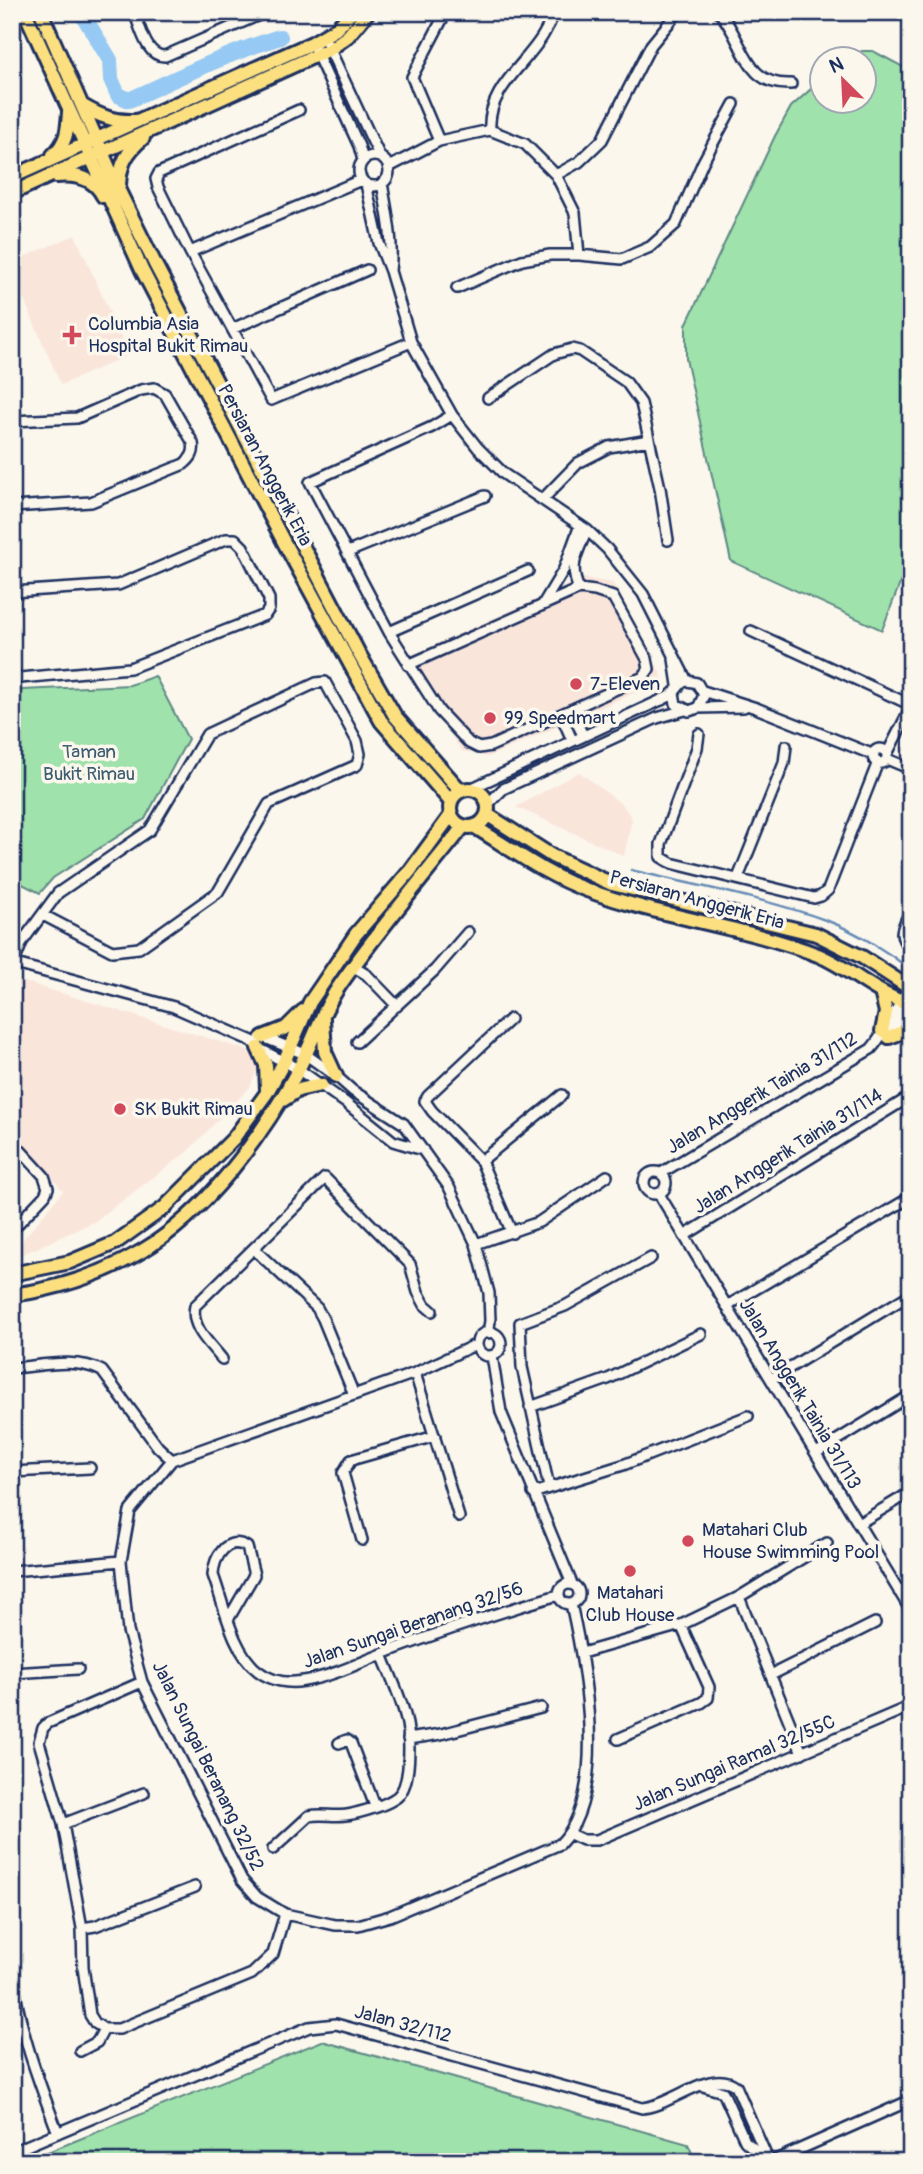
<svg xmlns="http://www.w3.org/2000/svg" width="923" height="2174" viewBox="0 0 923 2174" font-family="Pangolin,sans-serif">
	<rect width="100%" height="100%" fill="#fbf7ec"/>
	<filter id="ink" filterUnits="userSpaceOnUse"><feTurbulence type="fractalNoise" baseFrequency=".0143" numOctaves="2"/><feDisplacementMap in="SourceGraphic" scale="14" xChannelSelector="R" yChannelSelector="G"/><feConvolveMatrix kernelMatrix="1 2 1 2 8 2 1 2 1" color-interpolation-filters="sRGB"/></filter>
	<g filter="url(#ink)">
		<!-- built -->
		<path fill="#fae5db" d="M75 235 129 355 61 385 12 272V262Z
			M584 578 613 583 664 680 488 757 462 751 399 661Z
			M579 772 623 805 632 819 624 856 516 807Z
			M12 978 263 1055 250 1087 187 1152 94 1222 12 1259V1253L63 1191 12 1132Z"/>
		<!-- green -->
		<path fill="#a0e2ac" stroke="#5e8885" stroke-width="2" d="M862 51H873L911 71V555L882 630 731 561 686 359V325L775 136 791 107 821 80 822 102H864V60L847 59Z
			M155 676 188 739 145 819 53 878 40 893 12 879V694L22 690 130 685Z
			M322 2041 688 2144 696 2162H23Z"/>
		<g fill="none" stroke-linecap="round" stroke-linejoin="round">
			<!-- stream -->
			<path stroke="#658bb7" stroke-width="2.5" d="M631 870C696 886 766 898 828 921 855 931 888 952 911 970"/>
			<!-- river -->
			<path stroke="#96c9f3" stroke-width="16" d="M81 12 110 60 111 79 118 95 129 100C179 77 228 53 280 37"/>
			<!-- minor casing -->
			<g stroke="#1b2f5e" stroke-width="14">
				<path id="minor" d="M134 12C141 28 146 57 165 56L266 12
					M719 12C745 40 743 86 791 84
					M324 37 380 157
					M315 50 359 146 363 160
					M299 110 159 173 156 179 158 187 190 252 271 400 411 342
					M490 130C487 91 523 67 542 37 547 29 551 20 555 12
					M439 141 412 77 446 12
					M359 171a15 15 0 1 1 30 0a15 15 0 1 1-30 0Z
					M389 167 439 141 490 130 525 144 556 175 575 213 579 255
					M556 175 579 162 602 140 651 45 678 12
					M382 183C387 212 394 242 390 271
					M366 184 379 243 390 271 411 342 452 415 478 448 504 474 587 530 607 549 643 594 687 681
					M190 252 361 180
					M457 288 522 260 550 255H579L622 259 650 247 676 224 703 162 734 104
					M232 329 367 270
					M488 398 554 354 572 349 580 351 626 382 641 403 660 488 668 540
					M12 421 77 418 141 390 154 388 165 394 193 443C195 453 191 458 184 464L91 502 12 507
					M542 500 578 463 609 447 649 440
					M348 552 485 496
					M579 589C568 565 578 552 587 530
					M12 592 118 585 226 539H235L243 547 269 599V609L265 615 130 668 20 678 12 681
					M543 604 564 569 580 525
					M751 631 911 705
					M389 632 528 571
					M674 659 678 685
					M408 665 579 589 595 591 613 597 647 659 649 669 643 677 491 746 479 748 469 743 439 711 389 632 310 482 432 427 452 415
					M703 691 756 708 874 755
					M698 708 744 707
					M570 710 583 735
					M561 715 572 740
					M699 734 697 748 661 844V857L671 863 814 898 821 896 828 890 878 762
					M873 756a7 7 0 1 1 14 0a7 7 0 1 1-14 0Z
					M887 754 911 707
					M887 759 911 769
					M470 789 659 701C663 699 667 698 671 695 682 687 678 677 697 683L704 695 698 708 689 711 676 704 674 693
					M488 804 503 789 657 718 685 710
					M738 878 784 763 786 746
					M911 910C904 925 895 936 911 948
					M12 963 174 1007 252 1041 258 1048 298 1069 346 1103 393 1141 423 1150
					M14 963 22 942 58 893 150 830 207 734 316 683 325 682 357 741 360 754 357 765 269 804 218 892 139 948 112 951 43 915
					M354 967 367 975 397 1006
					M510 1019 428 1096 425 1101 432 1111 481 1161 512 1233
					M887 1037 911 1004
					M260 1038 263 1037 305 1054 336 1076 353 1091 404 1124 449 1187 476 1244 489 1293 490 1321 488 1333
					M357 1042 435 970 468 932
					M12 1141 44 1176 48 1188 45 1195 12 1230
					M481 1161 562 1095
					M644 1183a11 11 0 1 1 22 0a11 11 0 1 1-22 0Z
					M661 1173 871 1049C884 1035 898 1005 909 988
					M659 1194 911 1611
					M684 1236 911 1096
					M476 1244 539 1222 607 1176
					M255 1250 317 1308 323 1319 354 1395
					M727 1306 911 1197
					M477 1344a12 12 0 1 1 24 0a12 12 0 1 1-24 0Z
					M477 1344 415 1373 172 1460 130 1511 121 1561 128 1631 142 1682 242 1880 257 1897 285 1914 335 1925H358L390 1916 560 1844C609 1794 585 1666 571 1604
					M492 1356 501 1412 572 1584
					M222 1359C210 1344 190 1327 195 1306L325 1178 410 1264 418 1292 425 1305 432 1311
					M12 1368C41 1366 75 1357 102 1371L158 1447 172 1460
					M415 1373 459 1517
					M771 1379 911 1294
					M530 1407 608 1379 701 1334
					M816 1453 911 1395
					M12 1472 90 1468
					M549 1487 522 1367 520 1323 565 1306 651 1258
					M533 1493 623 1465 748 1416
					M858 1524 911 1492
					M362 1540 343 1473 351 1460 435 1436
					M12 1571 121 1561
					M559 1594a10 10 0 1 1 20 0a10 10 0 1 1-20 0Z
					M899 1592 911 1585
					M739 1597 802 1753
					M229 1618 254 1575 247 1547C227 1535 214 1557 213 1575 224 1605 233 1652 258 1671 271 1681 288 1684 304 1681 335 1676 365 1660 395 1649 449 1629 503 1611 558 1595
					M582 1653 681 1625 739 1597 827 1543
					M12 1673 78 1669
					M771 1675 875 1623
					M142 1682 48 1723 43 1728 39 1742 63 1824 82 1928 83 1967 90 2015 95 2023 104 2029H119L252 1974 273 1954 285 1914
					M408 1739 441 1734 541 1708
					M618 1739 701 1703 708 1698 709 1687 681 1625
					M339 1743 347 1740 351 1743 375 1806
					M63 1824 144 1793
					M570 1834 583 1840H597L911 1706
					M273 1849 309 1816C323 1813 337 1818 352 1814 365 1811 386 1805 397 1797 412 1785 410 1737 406 1719 401 1697 390 1675 382 1654
					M82 1928 95 1926 195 1887
					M12 1971C18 2027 38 2080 58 2133
					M80 2051 97 2042 104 2029
					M703 2086 723 2092 745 2141 769 2162
					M12 2152 309 2027 336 2024 642 2108C671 2106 711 2067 736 2086L769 2162
					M771 2162 911 2100"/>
			</g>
			<!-- major casing -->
			<g stroke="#1b2f5e" stroke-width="18">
				<path id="major" d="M25 12 142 270 287 548 381 721 451 802
					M41 12 119 191 156 266 358 652 395 716 461 791
					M83 106C100 116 114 122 135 121
					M53 155C67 143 68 129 69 112
					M56 176C75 174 94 177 103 196
					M12 177 312 43 336 29 352 12
					M119 185C120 163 127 152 143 138
					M12 193 330 49 348 36 368 12
					M450 808a19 19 0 1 1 38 0a19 19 0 1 1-38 0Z
					M488 815 552 856 612 884 816 934 862 957 911 989
					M475 827C511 849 547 876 587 890 662 918 743 926 818 955 842 965 861 981 883 993 892 998 902 1001 911 1008
					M881 992 886 1012 882 1031
					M323 1019 325 1052 336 1076
					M263 1037 286 1028 303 1011
					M889 1037 911 1029
					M258 1048 266 1065 267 1090
					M283 1100 298 1090 321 1085
					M12 1274 70 1262 115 1243 164 1208 233 1139 266 1094 284 1062 310 1002 321 986 356 934 410 871 451 815
					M12 1295C57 1289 103 1274 142 1251 206 1213 262 1136 297 1072 313 1042 322 1010 342 982 380 928 423 878 463 827"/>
			</g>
			<!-- minor -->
			<use href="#minor" stroke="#fbf7ec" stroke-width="9"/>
			<!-- major -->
			<use href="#major" stroke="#fce080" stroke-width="12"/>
		</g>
	</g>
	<!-- markers -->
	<g fill="#d1495b" stroke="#fbf7ec" stroke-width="2.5">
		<path d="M68.5 324.5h7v7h7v7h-7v7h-7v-7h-7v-7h7z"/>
		<circle cx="576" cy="684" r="7"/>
		<circle cx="490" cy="718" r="7"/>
		<circle cx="120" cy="1109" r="7"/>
		<circle cx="688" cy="1541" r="7"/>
		<circle cx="630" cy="1571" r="7"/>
	</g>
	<g text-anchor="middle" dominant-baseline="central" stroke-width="7" stroke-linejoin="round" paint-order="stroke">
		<!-- poi labels -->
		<g font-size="19" fill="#1b2f5e" stroke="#fbf7ec" text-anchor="start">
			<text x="88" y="324">Columbia Asia<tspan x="88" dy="22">Hospital Bukit Rimau</tspan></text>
			<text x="590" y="684">7-Eleven</text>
			<text x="504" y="718">99 Speedmart</text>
			<text x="134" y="1109">SK Bukit Rimau</text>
			<text x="702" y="1530">Matahari Club<tspan x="702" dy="22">House Swimming Pool</tspan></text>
			<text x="630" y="1593" text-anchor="middle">Matahari<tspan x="630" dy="22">Club House</tspan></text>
		</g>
		<!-- street labels -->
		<g font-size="19" fill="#1b2f5e" stroke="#fbf7ec">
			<text transform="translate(265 465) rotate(62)">Persiaran Anggerik Eria</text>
			<text transform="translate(697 900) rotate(15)">Persiaran Anggerik Eria</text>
			<text transform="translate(762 1093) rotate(-31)">Jalan Anggerik Tainia 31/112</text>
			<text transform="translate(788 1151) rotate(-32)">Jalan Anggerik Tainia 31/114</text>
			<text transform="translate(800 1394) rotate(59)">Jalan Anggerik Tainia 31/113</text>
			<text transform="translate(413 1625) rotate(-19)">Jalan Sungai Beranang 32/56</text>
			<text transform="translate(734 1763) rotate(-23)">Jalan Sungai Ramal 32/55C</text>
			<text transform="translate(208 1766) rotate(64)">Jalan Sungai Beranang 32/52</text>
			<text transform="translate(403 2024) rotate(15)">Jalan 32/112</text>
		</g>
		<!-- park labels -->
		<g font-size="19" fill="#3c5c72" stroke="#fbf7ec">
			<text x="89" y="752">Taman<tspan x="89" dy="22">Bukit Rimau</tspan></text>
		</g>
	</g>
	<!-- margin -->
	<rect width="923" height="2174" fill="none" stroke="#fbf7ec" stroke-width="42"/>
	<rect x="21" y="21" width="881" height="2132" fill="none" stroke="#1b2f5e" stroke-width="2.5" filter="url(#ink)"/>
	<!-- north arrow -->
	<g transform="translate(843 80) rotate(336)"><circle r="33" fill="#fbf7ec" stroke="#a1a7b3" stroke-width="2"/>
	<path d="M0-5L12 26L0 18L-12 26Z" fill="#d1495b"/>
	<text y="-10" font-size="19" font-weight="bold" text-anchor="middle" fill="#1b2f5e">N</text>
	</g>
</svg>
